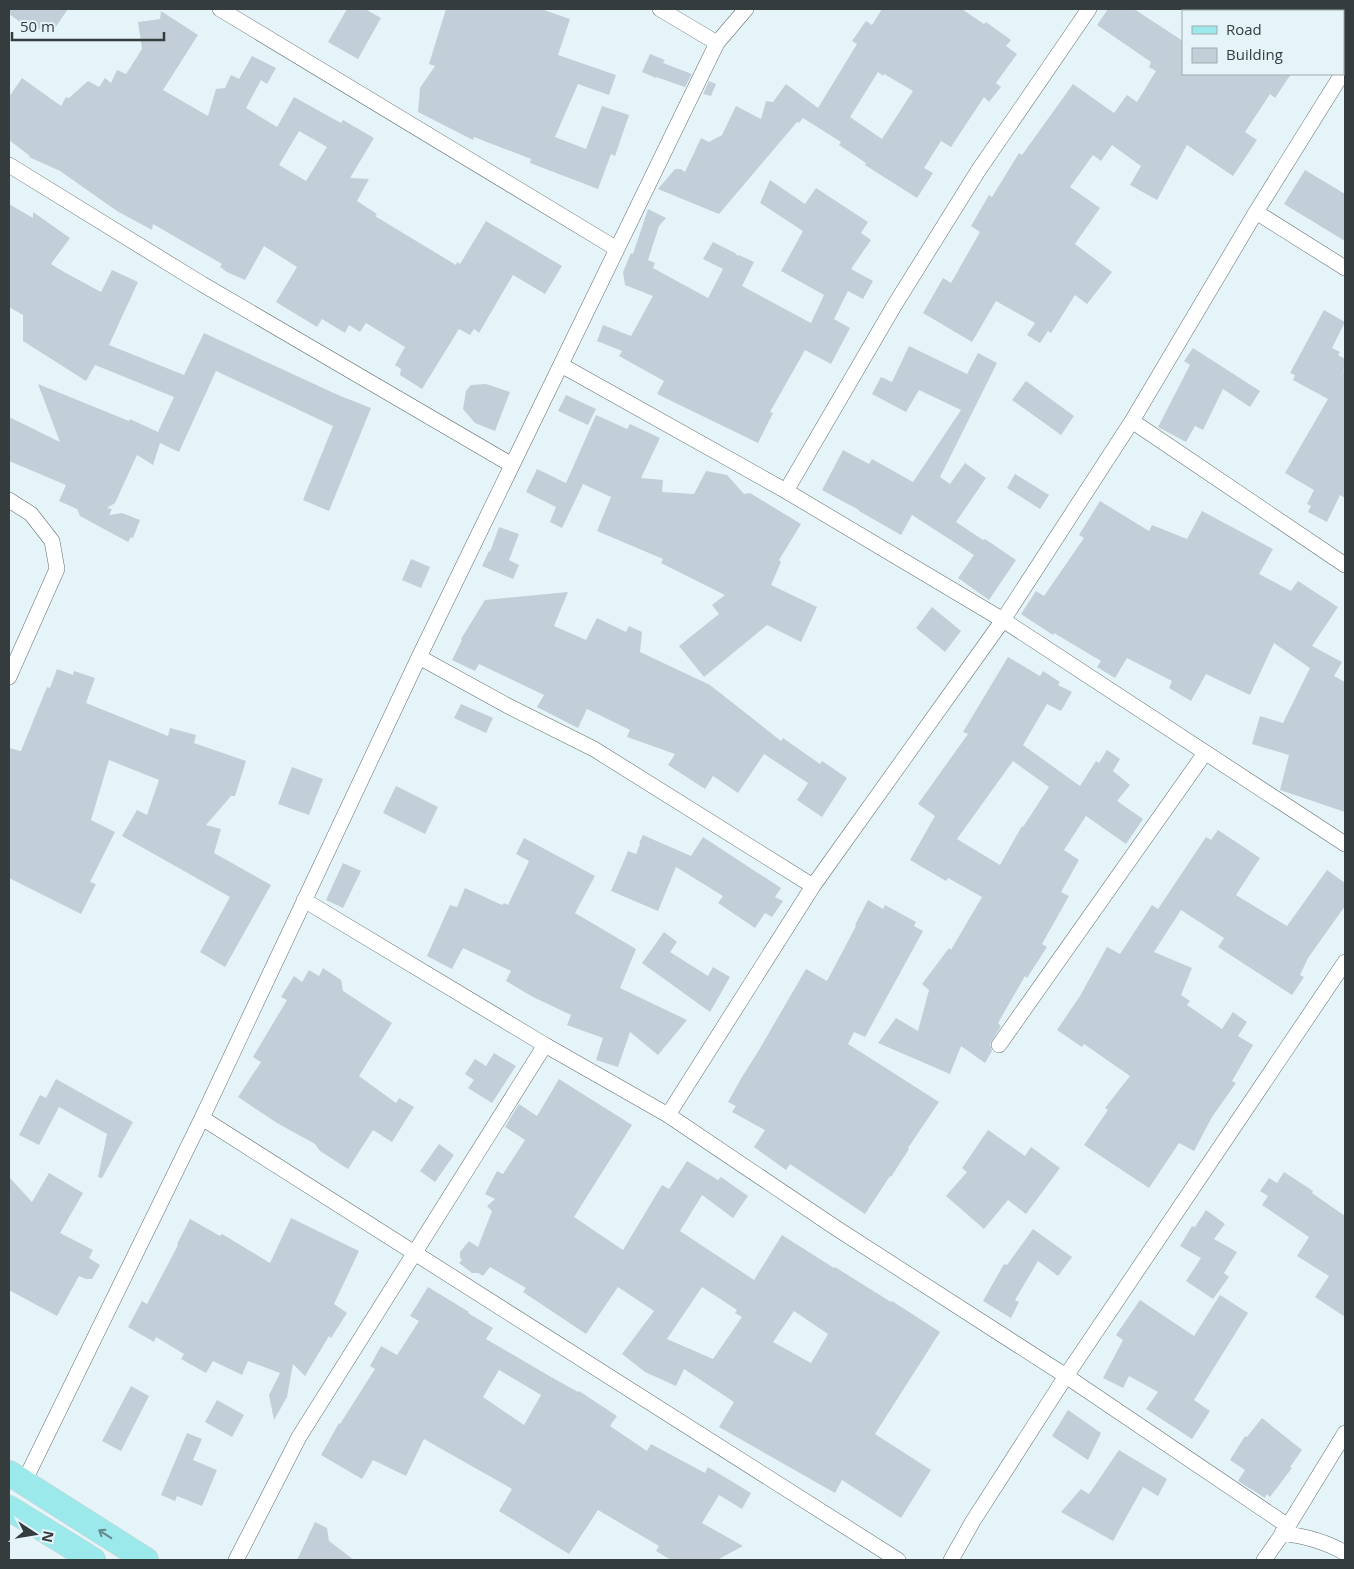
<svg xmlns="http://www.w3.org/2000/svg" width="1354" height="1569" viewBox="0 0 1354 1569" font-family="'Open Sans',sans-serif">
	<rect width="100%" height="100%" fill="#e5f4f9"/>
	<!-- building -->
	<path fill="#c3cfd8" fill-rule="evenodd" d="M9 9H68L55 28 31 30 9 14Z
		M347 9H365L381 18 358 59 328 42Z
		M446 9H541L570 19 558 55 616 75 609 95 578 84 555 137 586 149 602 106 629 115 615 156 611 154 598 189 530 163 531 159 474 137 473 140 418 112 420 88 435 66 429 64Z
		M882 9H962L984 24 986 22 1011 40 1006 46 1017 54 996 83 1001 87 989 102 984 97 951 147 941 141 924 168 933 173 917 198 865 165 866 163 839 145 841 142 803 118 799 123 797 122 719 214 658 189 675 169H681L685 172 701 138 709 142 722 135 736 106 761 119 766 101 773 102 786 84 818 108 857 44 852 41 866 21 872 25ZM878 72 883 76 884 74 913 91 882 139 850 117Z
		M1108 9H1134L1183 41V74H1291L1275 98 1270 94 1245 132 1257 140 1233 176 1187 145 1157 200 1130 185 1141 166 1112 145 1101 161 1093 155 1070 187 1100 208 1075 244 1112 272 1087 304 1075 295 1051 333 1048 331 1040 343 1027 335 1035 323 996 301 972 342 923 313 943 278 951 283 980 232 971 226 989 195 992 197 1019 153 1022 155 1073 84 1114 113 1127 95 1137 102 1156 71 1149 67 1151 62 1097 25Z
		M161 11 198 35 163 90 208 116 216 89 225 88 231 75 239 79 252 56 276 68 267 84 261 80 246 108 277 127 294 97 341 123 343 120 374 138 350 178 369 179 357 201 377 214 375 216 456 265 457 262 460 264 486 221 562 266 545 294 513 275 479 333 474 329 470 335 459 329 422 389 400 375 401 369 395 365 405 347 366 323 360 332 349 325 345 333 322 319 317 327 276 302 297 267 264 246 245 280 227 272 220 267 222 264 153 224 152 230 117 211 60 171 29 157 30 156 9 140V97L22 78 61 106 66 97 69 98 88 81 99 87 105 78 111 83 117 70 126 74 142 49 138 22 160 19ZM299 131 327 147 306 181 279 165Z
		M650 54 665 60 663 63 692 74 685 87 656 77V78L642 72Z
		M709 81 716 84 711 96 703 94Z
		M1305 170 1345 194V241L1284 204Z
		M770 180 805 204 816 188 868 222 861 233 871 240 851 269 873 281 863 299 848 291 834 319 850 328 831 364 805 350 770 412 773 413 758 443 657 394 664 381 619 356 622 351 597 341 603 325 631 336 653 296 625 285 623 272 631 253 633 254 648 209 666 218 659 226 648 260 655 263 653 268 708 298 723 269 703 259 713 242 735 253 738 256 739 255 754 262 742 286 811 323 824 295 781 271 803 231 760 203Z
		M9 204 33 218V212L70 238 51 264 64 272 101 292 112 270 138 282 109 345 184 375 204 333 338 395 371 408 329 511 303 500 333 426 216 371 179 452 160 443 153 465 137 455 115 503 107 508 112 509 109 515 122 513 140 520 133 538 131 537 128 542 80 516 77 509 59 501 66 485 9 461V417L60 442 38 384 129 421 130 419 158 432 174 397 95 365 86 381 23 341V315L9 307Z
		M1324 310 1345 322 1332 348 1340 352 1338 355 1345 359V367L1339 378 1345 368V498L1340 495 1327 522 1308 512 1311 506 1307 504 1314 490 1285 473 1328 399 1293 380 1295 375 1290 373Z
		M909 346 967 374 978 353 997 363 940 477 950 484 965 463 986 478 956 522 983 540 985 539 1016 560 989 600 958 578 974 555 912 515 901 535 859 511V510L822 490 843 450 869 464 872 459 913 482 961 410 919 390 906 412 872 394 881 377 892 382Z
		M1193 348 1260 391 1250 407 1223 389 1203 430 1195 426 1186 442 1158 427 1190 365 1184 361Z
		M1026 381 1074 416 1061 435 1012 400Z
		M486 384 510 392 495 431 475 423 463 409 466 391 471 385Z
		M566 395 596 409 588 425 558 411Z
		M596 415 627 429 630 424 660 438 641 478 663 480 662 492 694 494 706 471 727 475 744 494 750 493 801 524 779 560 781 562 771 585 817 607 801 642 767 625 704 677 679 646 719 614 712 605 725 595 661 563 663 559 597 531 611 497 583 484 562 528 550 522 556 507 526 492 537 469 566 483Z
		M1015 474 1049 495 1040 509 1007 488Z
		M1100 501 1149 531 1152 525 1187 539 1202 511 1273 549 1259 574 1291 591 1298 581 1338 607 1312 646 1342 662 1334 676 1345 682V812L1280 790 1289 755 1252 744 1260 716 1283 723 1310 668 1274 643 1250 695 1206 674 1191 701 1169 688 1172 681 1127 658 1115 678 1097 667 1101 661 1054 633 1053 635 1021 614 1036 591 1044 596 1084 538 1079 535Z
		M499 527 519 534 509 560 519 565 513 579 482 566 489 551 490 552Z
		M411 559 430 567 421 588 402 580Z
		M568 592 554 626 586 640 597 618 626 632 629 626 642 632 640 652 710 685 781 741 783 738 820 764 822 761 847 778 822 817 797 800 808 783 764 754 738 793 713 776 705 789 668 765 675 754 627 737 630 730 587 709 578 728 537 707 544 695 479 664 475 671 452 660 462 640 461 639 485 600Z
		M932 607 961 631 945 652 916 628Z
		M1008 657 1040 676 1043 671 1060 682 1058 685 1072 692 1061 711 1047 704 1023 745 1080 786 1096 761 1099 763 1107 750 1120 759 1113 771 1130 785 1117 801 1143 819 1126 844 1086 816 1064 850 1079 860 1061 892 1069 896 1042 944 1047 947 1027 978 1025 976 998 1023 1001 1026 990 1044 992 1051 985 1063 961 1046 950 1074 878 1043 896 1018 918 1031 929 990 922 984 949 948 951 950 982 897 948 878 946 881 910 860 935 816 918 804 968 734 963 732ZM1013 761 1049 787 1023 827 1022 826 1000 865 957 839Z
		M57 669 73 675 74 671 95 678 86 703 168 736 170 728 196 735 194 743 246 761 235 796H231L206 825 221 829 214 853 271 885 225 967 200 952 230 897 122 836 137 810 147 815 159 780 109 760 91 820 115 832 90 882 96 884 81 914 9 878V748L21 751 47 687 50 688Z
		M461 704 493 718 486 733 454 718Z
		M292 767 323 779 309 815 278 804Z
		M396 786 438 807 425 834 383 813Z
		M1218 830 1260 858 1236 895 1287 926 1327 870 1345 883V906L1308 958 1300 975 1304 977 1292 995 1218 947 1224 938 1181 910 1154 952 1192 968 1181 995 1190 1001 1187 1005 1222 1029 1233 1012 1247 1022 1238 1036 1253 1045 1232 1081 1236 1083 1212 1117 1194 1151 1179 1143 1149 1188 1084 1145 1108 1110 1105 1108 1130 1076 1084 1044 1082 1047 1057 1030 1080 996 1107 947 1120 954 1152 905 1158 909 1206 837 1211 840Z
		M643 835 691 856 703 837 781 888 775 897 783 901 772 917 765 913 755 928 718 903 723 896 676 867 658 911 611 891 628 851 636 854 640 844 639 843Z
		M524 838 595 876 575 913 636 949 620 988 687 1020 658 1055 630 1032 618 1067 596 1060 603 1038 567 1025 571 1015 533 997 506 981 511 971 463 948 452 969 427 956 450 905 457 907 465 888 502 905 504 903 508 905 529 861 516 854Z
		M343 863 361 871 343 908 326 900Z
		M868 900 883 909 885 905 916 922 914 926 923 931 865 1037 854 1032 848 1044 939 1102 908 1148 909 1149 891 1177 890 1176 865 1214 790 1164 786 1170 754 1147 765 1130 732 1112 736 1106 728 1102 742 1077 759 1050 806 969 827 981 856 926 855 925Z
		M664 932 677 942 670 952 708 976 713 967 730 977 710 1012 642 963Z
		M323 968 341 980 343 991 392 1023 359 1076 396 1103 399 1098 414 1107 392 1142 373 1130 348 1169 320 1151 315 1144 277 1123 238 1097 261 1062 253 1057 287 1000 281 997 294 976 302 982 309 970 319 976Z
		M494 1053 516 1066 492 1103 468 1088 474 1080 465 1074 475 1059 486 1066Z
		M56 1079 133 1122 102 1178 98 1177 107 1134 59 1107 39 1145 19 1135 40 1095 46 1098Z
		M559 1079 632 1125 574 1217 623 1250 662 1185 669 1189 687 1161 718 1180 721 1177 748 1196 733 1218 702 1195 680 1231 754 1280 782 1235 834 1268 835 1267 891 1302 892 1301 940 1332 875 1434 931 1470 901 1518 842 1480 835 1493 719 1427 734 1402 684 1369 676 1386 645 1372 622 1354 654 1311 618 1287 586 1334 523 1292 526 1288 490 1267 483 1276 478 1273H472L459 1263 462 1260 460 1258V1252L469 1241 478 1247 492 1211 487 1206 495 1199 485 1194 497 1171 503 1174 525 1140 505 1127 519 1104 537 1116ZM702 1287 737 1310 735 1313 742 1317 713 1359 667 1339ZM794 1311 828 1334 811 1363 773 1342Z
		M988 1130 1025 1156 1031 1147 1060 1168 1026 1214 1008 1200 984 1229 946 1196 967 1172 962 1168Z
		M439 1144 454 1155 435 1182 420 1171Z
		M1284 1172 1313 1191 1312 1193 1345 1216V1317L1315 1297 1329 1276 1297 1256 1309 1237 1262 1205 1268 1196 1260 1191 1269 1178 1277 1183Z
		M49 1173 83 1193 60 1233 93 1250 89 1258 100 1265 92 1279H86L79 1276 57 1316 9 1290V1177L32 1202Z
		M1206 1210 1225 1224 1214 1239 1237 1252 1224 1273 1229 1277 1213 1299 1186 1281 1201 1258 1180 1246 1192 1226 1195 1227Z
		M291 1218 359 1251 334 1304 347 1313 331 1338 329 1336 305 1376 293 1364 287 1397 274 1420 269 1395 280 1373 248 1361 242 1375 213 1361 206 1373 181 1359 184 1354 156 1337 154 1342 128 1327 142 1301 147 1304 178 1245 177 1244 190 1219 220 1236 222 1234 270 1263Z
		M1033 1229 1072 1257 1058 1276 1038 1261 1015 1300 1019 1302 1011 1318 983 1301 1004 1264 1007 1265Z
		M428 1287 469 1312 468 1313 493 1328 486 1339 551 1377 578 1392 579 1391 617 1416 610 1426 647 1451 651 1444 705 1473 708 1467 751 1493 742 1509 719 1495 702 1523 743 1546 717 1560H671L656 1551 659 1546 598 1510 569 1554 499 1511 512 1489 424 1439 406 1476 373 1460 362 1479 321 1455 339 1423 340 1424 375 1369 370 1366 381 1346 397 1355 401 1349 419 1321 410 1316ZM499 1370 541 1395 524 1425 483 1397Z
		M1220 1295 1248 1313 1194 1400 1210 1411 1192 1439 1146 1409 1158 1392 1129 1376 1123 1388 1103 1378 1123 1340 1116 1335 1140 1300 1194 1336Z
		M131 1386 149 1396 121 1451 102 1441Z
		M217 1400 244 1415 232 1437 205 1422Z
		M1068 1410 1101 1433 1088 1460 1052 1436Z
		M1262 1418 1302 1450 1290 1467 1292 1468 1270 1497 1267 1494 1265 1498 1238 1481 1245 1470 1230 1460 1245 1436 1247 1437Z
		M187 1433 202 1439 193 1460 217 1470 202 1506 177 1496 175 1501 161 1495Z
		M1119 1450 1167 1479 1158 1496 1143 1487 1113 1541 1061 1512 1081 1489 1089 1494Z
		M315 1522 327 1528 329 1541 354 1560H297Z"/>
	<g fill="none" stroke-linecap="round" stroke-linejoin="round">
		<!-- minor casing -->
		<g stroke="#616f73" stroke-width="16">
			<path id="minor" d="M220 9 617 249
				M660 9 717 43
				M9 165 202 284 512 465
				M1256 212 1345 268
				M561 365 786 491 1003 620 1345 844
				M1132 421 1345 565
				M786 491 894 306 978 171 1089 9
				M9 500 31 514 52 541 57 569 9 677
				M419 657 508 706 594 749 813 886
				M304 900 545 1045 668 1115 836 1228 1066 1376 1288 1526
				M999 1045 1205 753
				M668 1115 813 886 1003 620 1132 421 1256 212 1342 74
				M202 1118 898 1560
				M24 1482 202 1118 419 657 717 43 746 9
				M1282 1533C1304 1536 1327 1542 1345 1553
				M236 1560 299 1437 545 1045
				M951 1560 973 1521 1066 1376 1345 962
				M1264 1560 1288 1526 1345 1433"/>
		</g>
		<!-- primary casing -->
		<g stroke="#cfd0d1" stroke-width="26">
			<path id="primary" d="M9 1473 146 1560
				M9 1508 93 1560"/>
		</g>
		<!-- minor -->
		<use href="#minor" stroke="#fff" stroke-width="15"/>
		<!-- primary -->
		<use href="#primary" stroke="#9ce9eb" stroke-width="25"/>
	</g>
	<!-- one-way arrows -->
	<defs><path id="oneway-shaft" d="M-6 0H5M1.5-3L5.5 0L1.5 3" fill="none" stroke-width="1.6" stroke-linecap="round" stroke-linejoin="round" transform="scale(1.25)"/></defs>
	<use stroke="#638a8c" href="#oneway-shaft" transform="translate(105 1534) rotate(-147)"/>
	<!-- border -->
	<rect width="1354" height="1569" fill="none" stroke="#353c3e" stroke-width="20"/>
	<!-- legend -->
	<rect x="1182" y="10" width="162" height="65" fill="#e5f4f9" stroke="#9faaae"/>
	<rect x="1192" y="26" width="25" height="8" fill="#9ce9eb" stroke="#9faaae"/>
	<text x="1226" y="35" font-size="15" fill="#353c3e">Road</text>
	<rect x="1192" y="48" width="25" height="15" fill="#c3cfd8" stroke="#9faaae"/>
	<text x="1226" y="60" font-size="15" fill="#353c3e">Building</text>
	<!-- north arrow -->
	<g transform="translate(35 1534) rotate(102)" stroke="#e5f4f9" stroke-width="4" paint-order="stroke">
	<path d="M0-4L9 19L0 12L-9 19Z" fill="#353c3e"/>
	<text y="-8" font-size="14" font-weight="bold" text-anchor="middle" fill="#353c3e">N</text>
	</g>
	<!-- scale -->
	<path d="M12 32v8h152v-8" fill="none" stroke="#353c3e" stroke-width="2.5"/>
	<text x="20" y="32" font-size="15" fill="#353c3e" stroke="#e5f4f9" stroke-width="4" paint-order="stroke">50 m</text>
</svg>
